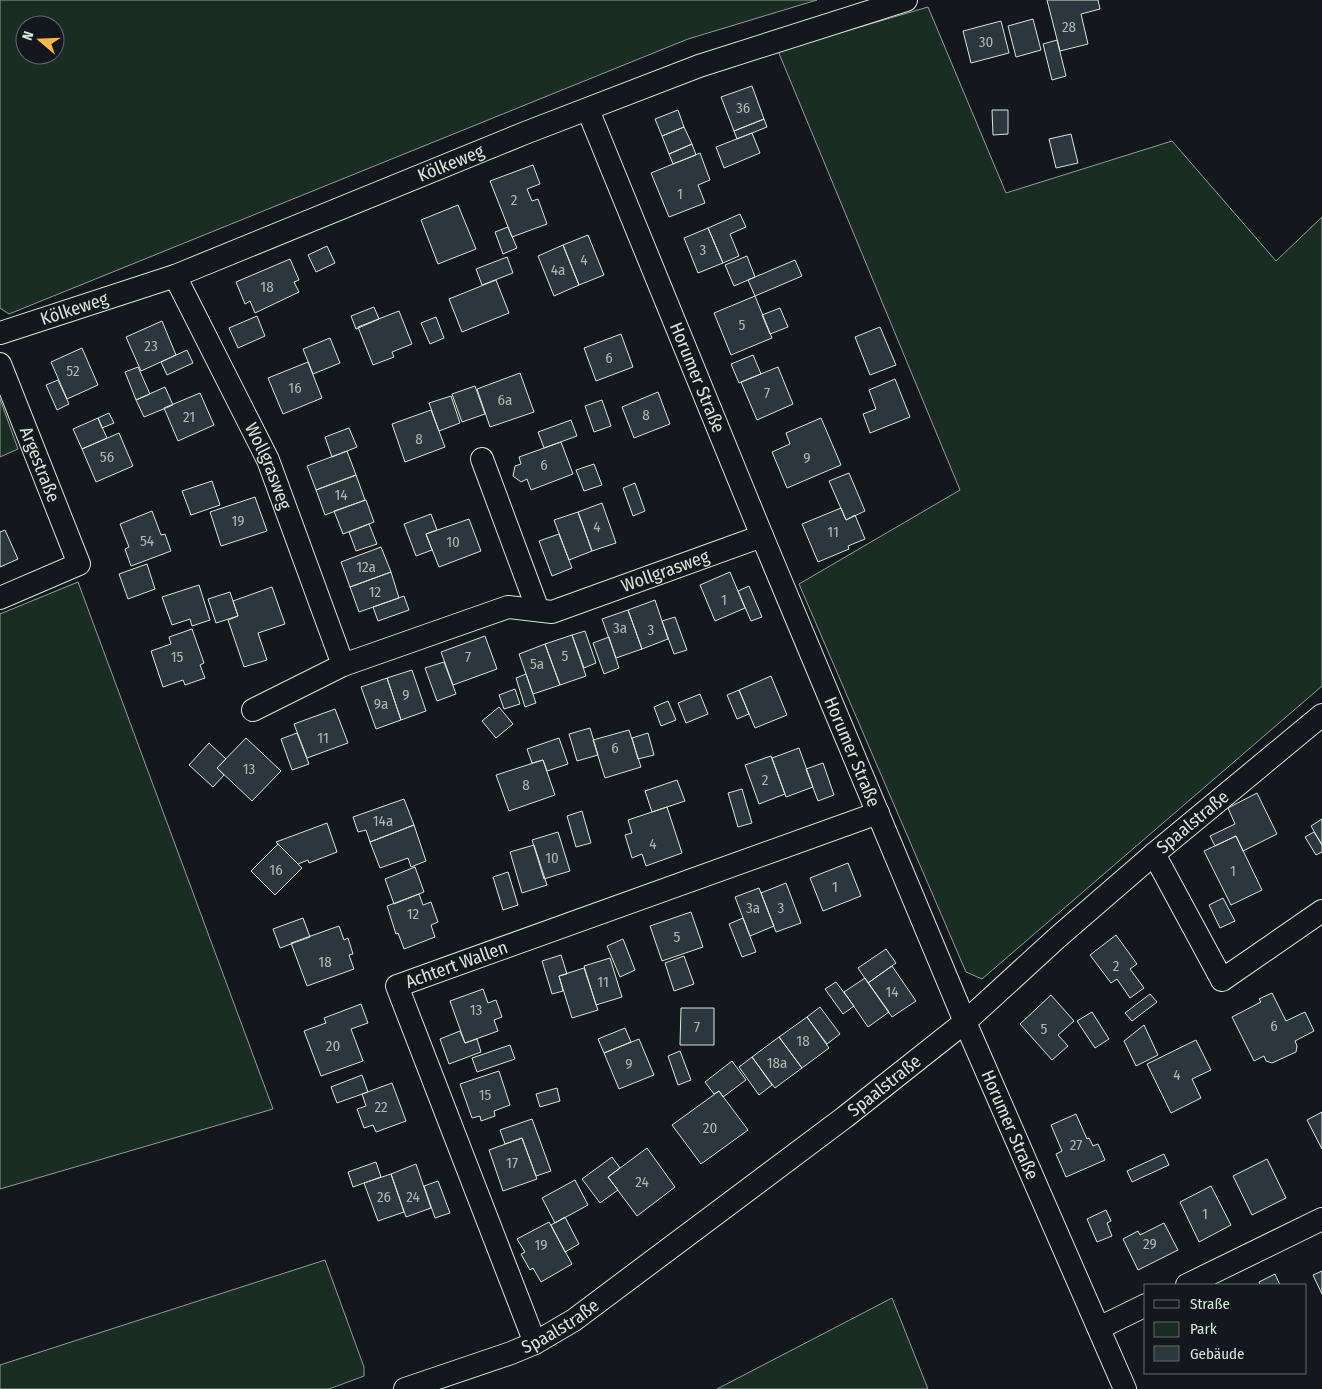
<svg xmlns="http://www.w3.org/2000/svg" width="1322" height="1389" viewBox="0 0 1322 1389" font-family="'Fira Sans Condensed',sans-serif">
	<rect width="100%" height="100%" fill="#14181c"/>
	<!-- green -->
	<path fill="#1a2d24" stroke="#939e99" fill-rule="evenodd" d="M0 0H817L688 39 9 314 0 308ZM25 25H55V55H25Z
		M928 7 1006 193 1172 141 1276 261 1322 217V686L982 979 966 972 799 584 960 490 778 51Z
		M0 399 18 449 0 457Z
		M78 582 273 1109 0 1189V614Z
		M325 1260 364 1367V1376L329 1389H0V1365Z
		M892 1298 928 1389H717Z"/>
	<!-- building -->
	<path fill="#2c363c" stroke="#d8e6dc" d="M1047 0H1098L1100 9 1081 14 1088 44 1060 51Z
		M1033 19 1041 50 1016 57 1008 26Z
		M1001 21 1009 53 971 63 963 31Z
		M1057 40 1066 76 1052 80 1043 44Z
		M752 86 764 119 734 131 721 97Z
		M678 110 684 127 662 136 655 119Z
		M992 110H1008V134L993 135Z
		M764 119 767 127 737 139 734 131Z
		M684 127 692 144 669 154 662 136Z
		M752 133 760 153 724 168 716 147Z
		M1071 134 1078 163 1056 168 1049 139Z
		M692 144 696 155 673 164 669 154Z
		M700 153 710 180 698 185 705 203 669 217 651 173Z
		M533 165 540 184 527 189 532 201 538 199 547 224 512 237 490 181Z
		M458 205 476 249 438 264 421 220Z
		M740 214 746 227 730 234 739 256 723 263 708 228Z
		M508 227 517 248 503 254 495 232Z
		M708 228 723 263 698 273 684 238Z
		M588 235 604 275 579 285 563 245Z
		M563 245 579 285 554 296 538 256Z
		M327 246 335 263 316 272 308 255Z
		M747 256 755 277 734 286 725 265Z
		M507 257 513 273 482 285 476 269Z
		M290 259 299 280 294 282 299 292 255 313 250 301 245 304 236 282Z
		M795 260 802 276 755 296 748 280Z
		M496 280 509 313 462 332 449 299Z
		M755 296 772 338 731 355 714 313Z
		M374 307 379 319 356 329 351 316Z
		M780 308 788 327 770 334 762 315Z
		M399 311 412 344 392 352 394 357 373 365 358 327Z
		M257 316 265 336 238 348 229 328Z
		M436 317 444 338 430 344 421 323Z
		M162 321 176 355 141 371 126 337Z
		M880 327 896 365 870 375 855 337Z
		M621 334 633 367 596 381 584 348Z
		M330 338 340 363 313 374 303 349Z
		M82 348 98 385 67 399 51 362Z
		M187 350 193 363 167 375 161 362Z
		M753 355 761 374 739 383 731 364Z
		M308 362 322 398 283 414 268 378Z
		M138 367 150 394 136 400 125 372Z
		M778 367 793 404 757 420 741 382Z
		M520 373 534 412 490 427 477 389Z
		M895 379 910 417 870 433 863 414 876 409 869 390Z
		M58 380 69 404 57 410 46 385Z
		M475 386 485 414 462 422 452 394Z
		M165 387 173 405 144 417 136 400Z
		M658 392 670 424 634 438 622 407Z
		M200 393 214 425 178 441 164 408Z
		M451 396 460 423 439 431 429 403Z
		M602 400 611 426 594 432 585 406Z
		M431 410 445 447 405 462 392 424Z
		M109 413 114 423 102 428 98 418Z
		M98 418 107 438 82 449 73 429Z
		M821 418 841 465 787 488 772 452 790 444 786 433Z
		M571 420 577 436 544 448 538 432Z
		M349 428 357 447 332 457 325 437Z
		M119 433 133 466 96 482 82 449Z
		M561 442 573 474 531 490 527 479 521 482 513 476 515 466 521 464 519 457Z
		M347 451 356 475 316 490 307 466Z
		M594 464 602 485 584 491 576 470Z
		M849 473 865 511 846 520 829 481Z
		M356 475 365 500 325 515 316 490Z
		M212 481 220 505 191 515 182 491Z
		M635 483 645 511 633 516 623 488Z
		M255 497 267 531 221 546 210 512Z
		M366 500 374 522 343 534 334 511Z
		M602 503 616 543 592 551 578 512Z
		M841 508 846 520 855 515 865 539 848 546 849 549 818 562 802 524Z
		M152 511 161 535 165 534 171 551 131 566 125 549 129 547 120 524Z
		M578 512 592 551 569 560 554 520Z
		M431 514 437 530 426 534 432 550 416 556 404 524Z
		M469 519 481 551 439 567 426 534Z
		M369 524 377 544 356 551 349 532Z
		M5 530 18 559 0 567V532Z
		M559 534 572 568 552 576 539 541Z
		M381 547 391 572 350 587 341 562Z
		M147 564 155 589 128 599 119 574Z
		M391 572 399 598 359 612 350 587Z
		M730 572 745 608 715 621 700 585Z
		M199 585 210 620 192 626 190 619 172 625 162 597Z
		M749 586 762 617 751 621 738 591Z
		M272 587 285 624 258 633 267 660 244 667 228 620 238 616 233 601Z
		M230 592 238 616 216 623 208 599Z
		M404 596 409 610 378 621 373 607Z
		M655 600 668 639 642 649 628 610Z
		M628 610 642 649 616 658 602 619Z
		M675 617 687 650 674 654 662 621Z
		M192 629 204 663 200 665 205 678 185 685 183 680 163 687 151 651 171 644 169 637Z
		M585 631 596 663 584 668 572 635Z
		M572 635 586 676 560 685 545 644Z
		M485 636 497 669 453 685 441 652Z
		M609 637 619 668 604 674 593 643Z
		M545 644 560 685 533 694 519 654Z
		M444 662 456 694 437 701 425 668Z
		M412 670 426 711 401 720 387 678Z
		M526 674 536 703 525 707 516 678Z
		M771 676 787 715 755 728 739 690Z
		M387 678 401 720 376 729 361 687Z
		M515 689 520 704 504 709 499 695Z
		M739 690 749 714 737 719 727 695Z
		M700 694 708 714 686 723 678 703Z
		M668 701 676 720 661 726 654 707Z
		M499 707 513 724 496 738 482 721Z
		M335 709 348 743 307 758 294 724Z
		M590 728 598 755 577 761 569 734Z
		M629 730 641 767 605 778 593 740Z
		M297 733 309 764 292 770 281 739Z
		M648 733 654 755 638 759 632 738Z
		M246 738 281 771 252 801 217 768Z
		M559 738 568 764 547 771 543 760 532 763 527 749Z
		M209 743 226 759 217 768 224 775 213 787 189 765Z
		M799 748 813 787 786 797 772 758Z
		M771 756 785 794 759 804 745 765Z
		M543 760 555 795 509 811 496 775Z
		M823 763 834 795 818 801 806 769Z
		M677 780 685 801 652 812 645 791Z
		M742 789 752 823 738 827 728 793Z
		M1257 793 1277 834 1243 851 1236 836 1215 846 1210 836 1235 824 1228 808Z
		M404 799 414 825 370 842 366 830 358 832 353 817Z
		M667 807 682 853 646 866 642 854 632 858 625 835 632 833 628 820Z
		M582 811 591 843 576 847 567 816Z
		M1322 819V845L1311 826Z
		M327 823 337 852 309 863 308 860 298 864 276 842Z
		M414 825 426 861 411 867 408 858 380 868 370 842Z
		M558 832 570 871 544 879 532 840Z
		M1314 832 1322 845V852L1316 855 1305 837Z
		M1236 836 1262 890 1231 905 1204 851Z
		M278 844 302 868 275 895 251 871Z
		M534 845 547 885 522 893 510 852Z
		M848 863 861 896 823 911 810 878Z
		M415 867 424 892 394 904 385 879Z
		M508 872 518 905 503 910 493 877Z
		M786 883 801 923 776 932 761 893Z
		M759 888 774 926 750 936 735 897Z
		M419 894 423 905 431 902 438 922 431 925 435 937 404 949 398 933 396 934 387 906Z
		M1223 898 1235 921 1220 928 1209 905Z
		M691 912 703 947 662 961 650 926Z
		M303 918 310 937 280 948 273 929Z
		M743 918 756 952 742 957 729 924Z
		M339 926 344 940 348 938 353 954 349 955 354 969 307 986 291 943Z
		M1116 935 1137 964 1130 969 1144 988 1130 998 1117 979 1111 983 1090 955Z
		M623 939 635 970 620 977 607 946Z
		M886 949 896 963 868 983 858 968Z
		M561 955 567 974 559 976 563 991 552 994 542 961Z
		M684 956 694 984 674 991 665 963Z
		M610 958 622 997 596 1005 584 966Z
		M892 966 916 1001 892 1017 868 983Z
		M584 968 598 1010 572 1018 559 976Z
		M865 978 889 1012 868 1027 844 992Z
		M836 982 854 1006 843 1014 825 989Z
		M483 989 488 1003 496 1000 502 1017 494 1020 498 1031 465 1043 450 1001Z
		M1272 993 1286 1021 1305 1012 1314 1031 1295 1041 1297 1046 1296 1052 1272 1063 1266 1061 1264 1056 1254 1061 1232 1017 1261 1002 1259 999Z
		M1150 994 1157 1002 1132 1021 1125 1013Z
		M1051 995 1074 1021 1058 1035 1068 1046 1052 1060 1020 1024Z
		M361 1004 368 1023 351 1029 363 1061 321 1076 304 1031 326 1023 324 1018Z
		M820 1007 840 1034 827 1044 807 1017Z
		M681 1008H714V1045H680Z
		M1092 1012 1109 1039 1095 1048 1077 1021Z
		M807 1017 829 1048 802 1068 779 1037Z
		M1144 1025 1158 1055 1136 1066 1124 1041Z
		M625 1028 631 1042 604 1053 598 1039Z
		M460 1031 465 1043 477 1039 481 1052 449 1064 440 1039Z
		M779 1037 802 1068 775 1088 752 1057Z
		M639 1039 654 1075 619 1089 604 1053Z
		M1196 1040 1211 1070 1192 1079 1201 1098 1171 1113 1147 1064Z
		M510 1045 515 1059 477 1072 472 1058Z
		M680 1051 691 1080 678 1085 668 1056Z
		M752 1057 772 1085 759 1095 739 1067Z
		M732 1061 746 1080 723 1097 719 1091 714 1094 705 1082Z
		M499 1071 510 1105 494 1111 495 1116 481 1121 480 1116 472 1118 460 1084Z
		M362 1075 368 1092 337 1103 331 1087Z
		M392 1083 406 1121 376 1132 373 1125 364 1128 357 1109 366 1106 362 1094Z
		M557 1088 560 1101 540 1107 536 1094Z
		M719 1091 748 1130 701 1164 672 1125Z
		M1322 1112V1149L1307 1120Z
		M1076 1114 1087 1139 1089 1138 1093 1146 1098 1144 1105 1160 1066 1177 1056 1154 1062 1151 1051 1125Z
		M532 1119 551 1171 536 1176 522 1138 505 1144 500 1130Z
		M522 1138 537 1179 503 1191 489 1150Z
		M647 1148 675 1187 637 1216 608 1177Z
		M1164 1154 1169 1165 1132 1182 1127 1171Z
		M612 1157 620 1168 608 1177 618 1190 600 1203 582 1179Z
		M1267 1159 1286 1198 1252 1215 1233 1176Z
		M376 1162 381 1177 353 1187 348 1172Z
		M416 1164 431 1208 406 1217 391 1174Z
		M391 1174 404 1212 378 1221 364 1183Z
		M575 1180 588 1205 555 1223 542 1198Z
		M438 1181 450 1213 435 1218 424 1186Z
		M1211 1186 1231 1225 1199 1242 1180 1202Z
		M1106 1210 1111 1221 1107 1223 1112 1236 1097 1242 1087 1219Z
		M565 1217 579 1244 565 1252 551 1225Z
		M549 1222 572 1264 541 1282 533 1268 530 1270 521 1254 525 1252 517 1239Z
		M1164 1223 1178 1250 1138 1270 1123 1239 1138 1231 1140 1235Z
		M1322 1271V1294L1313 1275Z
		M1275 1274 1280 1285H1260L1259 1282Z"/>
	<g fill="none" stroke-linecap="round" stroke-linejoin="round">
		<!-- minor casing -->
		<g stroke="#d8e6dc" stroke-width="24">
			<g id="minor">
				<path id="s1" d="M588 110 762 536 965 1022 1125 1389"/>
				<path id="s2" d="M175 276 268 460 343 665 508 607 552 612 762 536"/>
				<path id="s3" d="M0 333 175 276 525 133 699 66 906 0"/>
				<path id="s4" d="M0 364 79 564 0 598"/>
				<path d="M482 459 538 610"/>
				<path d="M253 710 343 665"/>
				<path d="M1154 854 1222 980 1322 911"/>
				<path d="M1187 1285 1322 1219"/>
				<path d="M1099 1328 1146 1305"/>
				<path id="s5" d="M535 1343 397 986 878 813"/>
				<path id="s6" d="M405 1389 511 1353 535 1343 574 1320 845 1117 965 1022 1058 937 1154 854 1322 715"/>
			</g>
		</g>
		<!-- minor -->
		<use href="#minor" stroke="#14181c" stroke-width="22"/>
	</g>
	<g text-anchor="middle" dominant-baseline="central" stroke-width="4" stroke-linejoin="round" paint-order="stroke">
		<!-- number labels -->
		<g font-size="15" fill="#adbab4">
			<text x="1069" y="27">28</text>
			<text x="986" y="42">30</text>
			<text x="743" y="108">36</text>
			<text x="680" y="194">1</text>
			<text x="514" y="200">2</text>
			<text x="703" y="250">3</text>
			<text x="584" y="260">4</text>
			<text x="558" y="270">4a</text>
			<text x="267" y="287">18</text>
			<text x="742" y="325">5</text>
			<text x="151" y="346">23</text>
			<text x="609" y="358">6</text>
			<text x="73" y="371">52</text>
			<text x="295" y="388">16</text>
			<text x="767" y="393">7</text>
			<text x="505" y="400">6a</text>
			<text x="646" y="415">8</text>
			<text x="189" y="417">21</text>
			<text x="419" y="439">8</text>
			<text x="107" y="457">56</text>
			<text x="807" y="458">9</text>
			<text x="544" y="465">6</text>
			<text x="341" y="495">14</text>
			<text x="238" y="521">19</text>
			<text x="597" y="527">4</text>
			<text x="833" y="532">11</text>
			<text x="147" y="541">54</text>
			<text x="453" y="542">10</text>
			<text x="366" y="567">12a</text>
			<text x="375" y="592">12</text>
			<text x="724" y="600">1</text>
			<text x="620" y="628">3a</text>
			<text x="651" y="630">3</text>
			<text x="565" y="656">5</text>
			<text x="177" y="657">15</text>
			<text x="468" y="657">7</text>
			<text x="537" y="664">5a</text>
			<text x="406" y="695">9</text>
			<text x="381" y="704">9a</text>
			<text x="323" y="738">11</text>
			<text x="615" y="748">6</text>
			<text x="249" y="769">13</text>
			<text x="765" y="780">2</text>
			<text x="526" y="785">8</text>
			<text x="383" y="821">14a</text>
			<text x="653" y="844">4</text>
			<text x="552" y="858">10</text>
			<text x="276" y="870">16</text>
			<text x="1233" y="871">1</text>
			<text x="835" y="887">1</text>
			<text x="753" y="908">3a</text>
			<text x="781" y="908">3</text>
			<text x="413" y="914">12</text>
			<text x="677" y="937">5</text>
			<text x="325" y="962">18</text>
			<text x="1116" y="966">2</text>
			<text x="603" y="982">11</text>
			<text x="892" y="992">14</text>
			<text x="476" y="1010">13</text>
			<text x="1274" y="1026">6</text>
			<text x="697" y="1027">7</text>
			<text x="1044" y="1029">5</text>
			<text x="803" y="1041">18</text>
			<text x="333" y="1046">20</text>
			<text x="777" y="1063">18a</text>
			<text x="629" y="1064">9</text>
			<text x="1177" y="1075">4</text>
			<text x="485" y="1095">15</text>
			<text x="381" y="1107">22</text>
			<text x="710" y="1128">20</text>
			<text x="1076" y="1145">27</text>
			<text x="512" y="1163">17</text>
			<text x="642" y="1182">24</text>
			<text x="384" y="1197">26</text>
			<text x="413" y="1197">24</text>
			<text x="1205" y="1214">1</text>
			<text x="1150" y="1244">29</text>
			<text x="541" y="1245">19</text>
		</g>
		<!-- street labels -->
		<g font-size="18" fill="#d8e6dc" stroke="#14181c">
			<text stroke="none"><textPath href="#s3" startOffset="482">Kölkeweg</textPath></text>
			<text stroke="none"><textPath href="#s3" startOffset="78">Kölkeweg</textPath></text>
			<text stroke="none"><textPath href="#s1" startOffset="289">Horumer Straße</textPath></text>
			<text stroke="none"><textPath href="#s4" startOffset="108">Argestraße</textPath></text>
			<text stroke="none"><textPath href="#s2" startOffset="212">Wollgrasweg</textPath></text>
			<text stroke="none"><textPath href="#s2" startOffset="764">Wollgrasweg</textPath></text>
			<text stroke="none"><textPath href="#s1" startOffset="694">Horumer Straße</textPath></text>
			<text stroke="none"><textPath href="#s6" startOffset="978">Spaalstraße</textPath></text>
			<text stroke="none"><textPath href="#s5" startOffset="446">Achtert Wallen</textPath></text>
			<text stroke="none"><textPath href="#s6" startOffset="572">Spaalstraße</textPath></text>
			<text stroke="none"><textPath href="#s1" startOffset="1099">Horumer Straße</textPath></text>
			<text stroke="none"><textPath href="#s6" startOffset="168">Spaalstraße</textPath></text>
		</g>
	</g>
	<!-- legend -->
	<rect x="1144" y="1284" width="162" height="90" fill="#14181c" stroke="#626a69"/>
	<rect x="1154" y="1300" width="25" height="8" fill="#14181c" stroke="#626a69"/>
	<text x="1190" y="1309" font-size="15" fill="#d8e6dc">Straße</text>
	<rect x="1154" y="1322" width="25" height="15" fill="#1a2d24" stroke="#626a69"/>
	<text x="1190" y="1334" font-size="15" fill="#d8e6dc">Park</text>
	<rect x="1154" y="1346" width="25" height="15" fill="#2c363c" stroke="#626a69"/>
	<text x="1190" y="1359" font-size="15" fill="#d8e6dc">Gebäude</text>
	<!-- north arrow -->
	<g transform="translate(40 40) rotate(289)"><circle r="24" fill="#14181c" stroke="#626a69"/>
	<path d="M0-4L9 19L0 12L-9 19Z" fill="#ffb74d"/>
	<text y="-8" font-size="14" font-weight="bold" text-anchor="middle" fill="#d8e6dc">N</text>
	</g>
</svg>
